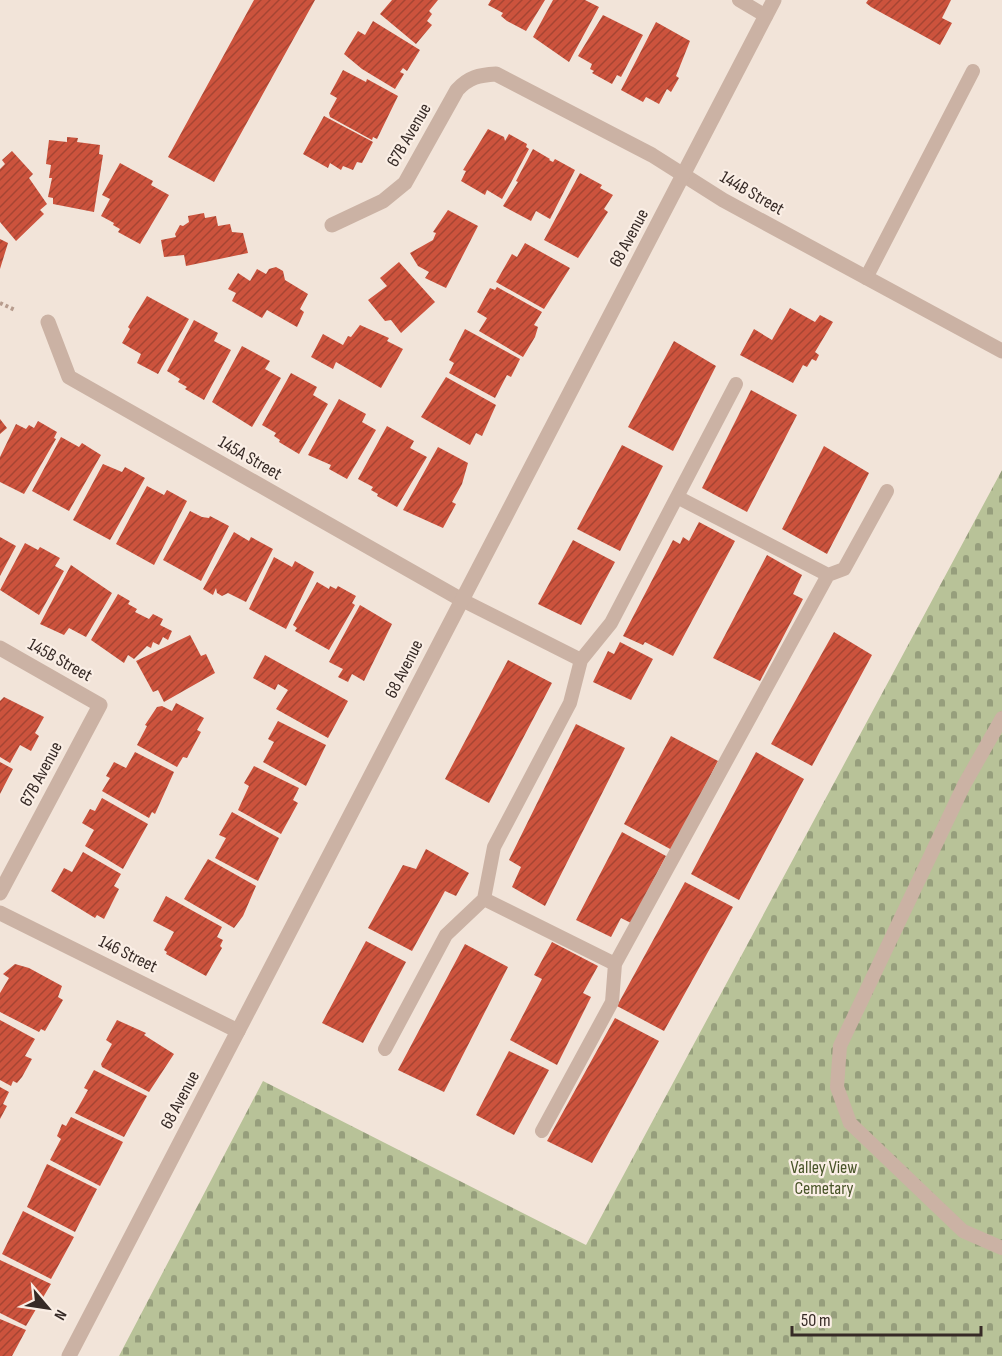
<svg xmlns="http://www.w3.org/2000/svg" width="1002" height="1356" viewBox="0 0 1002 1356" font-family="'Sofia Sans Condensed',sans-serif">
	<defs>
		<pattern id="cemetery-stones" width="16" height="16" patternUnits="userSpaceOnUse" patternTransform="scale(1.5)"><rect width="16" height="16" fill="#b8c298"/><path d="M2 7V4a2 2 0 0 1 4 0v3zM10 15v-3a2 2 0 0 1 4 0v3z" fill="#969e7c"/></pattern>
		<pattern id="building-hatch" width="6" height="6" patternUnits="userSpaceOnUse" patternTransform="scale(1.5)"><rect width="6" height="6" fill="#cc533d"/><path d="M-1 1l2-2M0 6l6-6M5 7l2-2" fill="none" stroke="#a64533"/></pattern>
	</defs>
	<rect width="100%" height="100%" fill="#f2e4d9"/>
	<!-- cemetery -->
	<path fill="url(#cemetery-stones)" d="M1002 470V1356H119L263 1081 586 1245Z"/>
	<!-- building -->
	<path fill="url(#building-hatch)" d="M254 0H315L214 182 168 157Z
		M392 0H438L429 11 432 14 427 21 432 25 416 44 380 14Z
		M491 0H545L526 31 507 21 501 16 503 13 488 5Z
		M553 0H585L599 7 569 62 533 37Z
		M868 0H951L942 18 952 23 940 45 871 7 866 3Z
		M603 15 643 35 621 77 617 75 612 84 592 73 594 71 590 69 592 64 578 56Z
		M373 21 420 50 407 71 403 68 400 72 404 74 395 89 362 69 344 54 358 31 365 35Z
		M656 22 690 41 676 76 679 78 671 92 667 89 659 104 646 97 643 102 621 90Z
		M343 70 366 82 367 79 398 96 377 139 373 137 372 140 330 117 329 113 337 98 330 94Z
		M324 116 373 142 362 163 357 162 353 170 343 166 341 170 330 163 328 168 303 154Z
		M488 129 504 137 505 141 509 134 527 144 526 147 529 149 502 199 487 190 485 195 461 181 466 171 463 170Z
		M67 137 78 138 77 142 100 145 99 154 103 155 94 212 53 204V198L48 197 52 178H49L51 165 46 164 49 140 67 142Z
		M533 149 550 159 549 160 553 162 555 159 575 170 550 219 536 211 531 221 503 206 518 182 516 181Z
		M12 151 33 174 29 178 47 204 40 210 44 214 16 241 0 222V169L5 164 2 160Z
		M120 163 153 181 151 185 169 195 140 244 118 232 120 229 113 225 114 223 101 216 110 199 102 195Z
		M580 173 602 185 600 188 613 195 604 209 608 212 578 258 544 240Z
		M448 210 478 226 446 288 425 278 429 272 418 266 410 253 433 240 436 233 433 232Z
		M204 213 205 218 216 216 218 226 230 224 232 232 243 233 248 253 186 266 184 255 164 257 161 240 176 237 175 234 180 225 183 226 189 222 188 216Z
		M0 239 8 243 0 269Z
		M525 243 570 268 544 309 496 282 512 254 517 257Z
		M399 262 435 302 401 333 391 320 385 321 368 300 387 286 380 278Z
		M276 267 283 271 285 280 308 294 300 309 304 312 297 327 267 310 262 318 232 301 236 293 228 289 238 273 250 281 257 269 266 274 269 269Z
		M497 287 542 312 534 325 538 327 535 337 523 357 479 331 487 318 477 312 490 288 495 290Z
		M147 296 189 319 158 374 137 363 141 354 122 343 130 329 128 327Z
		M790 308 815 322 820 315 833 322 815 352 819 355 816 361 812 359 807 367 803 365 793 383 740 355 754 329 772 340Z
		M194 320 218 333 214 341 231 350 204 400 185 389 187 387 178 382 180 379 167 371Z
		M360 325 389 338 387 341 403 349 381 388 336 362 333 369 311 357 323 334 343 345 348 336 351 337Z
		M465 329 520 359 511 377 507 375 495 398 449 373 454 363 449 360Z
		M674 341 716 366 673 451 628 427Z
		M242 346 270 361 265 369 281 378 252 427 212 402Z
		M291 373 317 387 313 395 328 404 299 454 279 442 280 440 274 436 276 433 262 425Z
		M446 377 496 405 482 436 476 433 470 445 421 417Z
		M751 390 797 415 747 512 702 488Z
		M339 399 366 414 362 422 376 430 347 479 329 469 331 465 308 455Z
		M0 419 7 428 0 434Z
		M38 421 57 432 54 438 56 439 24 494 0 482V457L16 424 26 429 29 425 34 428Z
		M387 426 414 441 410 448 427 457 397 507 377 496 378 494 371 490 373 487 358 479Z
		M61 437 79 447 82 443 101 455 69 511 32 491Z
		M622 445 663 466 620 551 577 529Z
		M824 446 869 473 827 554 782 529Z
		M438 447 468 463 462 484 452 502 456 504 443 528 403 510Z
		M103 464 122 472 125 467 145 478 110 540 73 520Z
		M147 486 164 495 167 490 187 501 154 565 116 544Z
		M190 511 202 517 209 518 210 516 229 526 201 581 163 560Z
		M699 522 735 541 673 656 645 642 643 645 623 636 673 540 680 544 683 537 689 541Z
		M234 532 249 541 251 537 273 549 246 602 228 593 222 596 217 593 216 588 213 595 203 589Z
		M0 537 16 546 0 576Z
		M573 540 615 562 581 625 538 604Z
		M25 543 38 550 40 547 60 558 55 566 64 571 39 615 0 590Z
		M767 555 802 575 793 594 803 599 760 681 713 658Z
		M274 557 292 567 295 561 314 572 286 629 249 609Z
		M71 565 112 593 86 637 69 628 64 635 40 624Z
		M317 582 329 589 330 586 336 589 338 586 356 596 352 603 355 605 329 650 295 631 297 628 293 625Z
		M118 594 130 601 128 604 137 609 135 612 149 619 153 614 163 619 160 625 172 631 168 640 163 637 159 645 153 642 151 648 147 646 134 659 128 655 124 663 91 640Z
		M360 605 392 624 364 681 352 674 348 682 338 677 343 669 329 662Z
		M834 632 872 655 812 766 771 744Z
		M190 635 201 656 206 654 215 673 164 702 158 690 153 692 136 661Z
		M620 642 653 659 631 700 593 682 608 651 614 654Z
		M265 655 348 701 328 738 276 709 288 690 278 684 275 690 253 678Z
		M508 660 552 683 489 803 445 779Z
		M4 697 44 717 35 733 39 736 31 751 20 745 10 763 0 757V701Z
		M176 703 204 718 197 730 201 732 187 758 183 757 177 767 137 745 147 726 145 725 157 707 162 706 172 711Z
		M278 721 326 745 306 786 263 762 274 742 268 739Z
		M576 724 625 748 545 906 512 887 521 867 509 860Z
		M671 736 718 761 672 850 624 824Z
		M135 752 174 772 155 814 152 812 149 818 102 791 110 778 106 776 114 762 126 768Z
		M756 752 804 779 739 900 691 874Z
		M0 762 13 769 0 794Z
		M254 766 299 788 293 800 298 803 281 834 238 810 249 786 244 783Z
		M102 798 148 824 123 869 85 846 94 830 82 823 90 809 95 811Z
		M232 812 279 838 258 881 215 858 226 838 219 835Z
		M622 832 666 856 631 923 621 918 611 937 576 920Z
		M426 849 469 873 456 896 445 891 412 951 368 928 403 865 416 869Z
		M83 852 121 874 114 886 119 889 104 919 97 915 95 918 51 891 64 868 72 872Z
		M208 859 256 886 243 916 234 928 184 899Z
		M685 882 733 907 664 1031 617 1006Z
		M166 896 222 927 217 937 223 940 220 946 222 948 206 976 166 954 167 952 164 950 174 932 153 921Z
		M366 941 406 962 363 1043 322 1023Z
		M552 942 598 966 583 993 591 997 557 1065 510 1040 542 979 534 975Z
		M465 944 508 967 444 1092 398 1070Z
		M15 964 29 968 62 986 58 997 63 1000 45 1031 41 1029 39 1032 0 1012V993L9 978 3 974Z
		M615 1018 659 1041 592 1163 547 1141Z
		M0 1020 35 1039 25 1056 32 1059 22 1077 17 1083 13 1081 11 1086 0 1080Z
		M117 1020 146 1033 144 1035 174 1054 149 1092 102 1067 101 1064 112 1044 106 1040Z
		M509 1051 549 1070 514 1135 476 1115Z
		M94 1070 147 1096 124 1137 75 1113 88 1090 84 1088Z
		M0 1087 9 1092 3 1104 7 1106 0 1119Z
		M71 1117 123 1142 100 1186 50 1160 61 1139 57 1136 62 1124 66 1126Z
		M47 1164 97 1189 75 1232 27 1207Z
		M23 1211 74 1237 51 1279 2 1254Z
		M0 1260 51 1284 26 1326 0 1313Z
		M0 1319 26 1330 12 1356H0Z"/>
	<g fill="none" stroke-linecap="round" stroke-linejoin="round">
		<!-- path -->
		<path stroke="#b79c8e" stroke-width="4" stroke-dasharray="3 3" stroke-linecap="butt" d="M0 303 15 310"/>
		<!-- service -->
		<path stroke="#cbb2a4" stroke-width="14" d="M739 0 766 16
			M866 278 973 71
			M828 575 844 569 887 491
			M462 600 581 660 611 623 736 384
			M1002 718 964 785 840 1046 837 1087 850 1123 963 1231 1002 1248
			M484 899 615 964 828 575 677 497
			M385 1049 446 935 484 899 494 847 570 703 581 660
			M542 1131 612 1002 615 964"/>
		<!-- minor -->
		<path stroke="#cbb2a4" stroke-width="15" d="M332 225 383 201 405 183 457 90C469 77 479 75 496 74L652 155 723 200 1002 351
			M48 322 69 377 462 600
			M0 648 100 705 0 893
			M0 913 238 1031"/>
		<!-- tertiary -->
		<path stroke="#cbb2a4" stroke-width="15" d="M69 1356 774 0"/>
	</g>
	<g text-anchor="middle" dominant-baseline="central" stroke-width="4.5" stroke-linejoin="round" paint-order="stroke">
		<!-- street labels -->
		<g font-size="18" fill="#362a26" stroke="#faeee5">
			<text transform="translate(409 135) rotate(-60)">67B Avenue</text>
			<text transform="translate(752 193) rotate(30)">144B Street</text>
			<text transform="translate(629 238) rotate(-62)">68 Avenue</text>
			<text transform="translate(250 458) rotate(30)">145A Street</text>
			<text transform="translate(60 660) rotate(29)">145B Street</text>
			<text transform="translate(404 669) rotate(-63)">68 Avenue</text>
			<text transform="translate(41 774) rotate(-62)">67B Avenue</text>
			<text transform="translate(128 954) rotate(26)">146 Street</text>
			<text transform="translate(180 1100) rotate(-62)">68 Avenue</text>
		</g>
		<!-- park labels -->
		<g font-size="18" fill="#495529" stroke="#faeee5">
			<text x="824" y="1167">Valley View<tspan x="824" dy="21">Cemetary</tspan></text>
		</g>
	</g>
	<!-- north arrow -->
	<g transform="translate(48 1308) rotate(119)" stroke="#faeee5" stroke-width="4.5" paint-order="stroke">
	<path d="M0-4.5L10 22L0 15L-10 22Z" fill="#362a26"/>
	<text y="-9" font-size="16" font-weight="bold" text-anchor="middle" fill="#362a26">N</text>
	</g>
	<!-- scale -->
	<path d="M792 1326v9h189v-9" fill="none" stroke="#362a26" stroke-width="3"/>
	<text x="801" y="1326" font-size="18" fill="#362a26" stroke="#faeee5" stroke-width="4.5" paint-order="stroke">50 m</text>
</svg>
